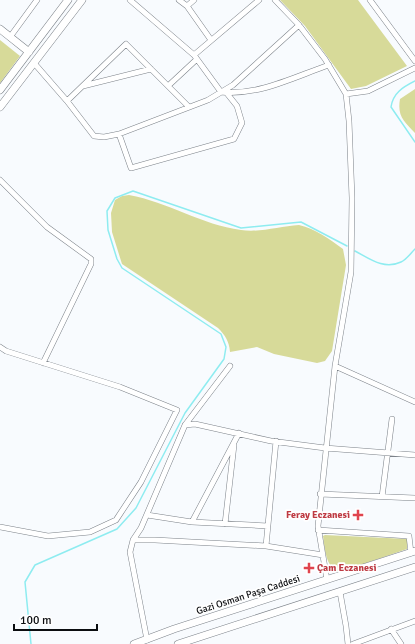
<svg xmlns="http://www.w3.org/2000/svg" width="415" height="644" viewBox="0 0 415 644" font-family="Signika,sans-serif">
	<rect width="100%" height="100%" fill="#f8fbfe"/>
	<!-- green -->
	<path fill="#d7da99" d="M280 0H358L407 66 366 86 351 89 305 26Z
		M0 40 20 56 0 83Z
		M415 89V133C404 121 397 116 400 99Z
		M129 195C168 202 202 225 241 230 260 233 280 226 299 225 316 229 329 239 343 249L346 265 332 351 325 361 317 363 274 354 257 347 230 352C229 341 225 335 218 328L122 264 112 232 111 213 115 200 122 196Z
		M325 535 407 539V549L340 572C325 568 325 548 323 536Z"/>
	<g fill="none" stroke-linecap="round" stroke-linejoin="round">
		<!-- stream -->
		<path stroke="#8eecf0" stroke-width="1.5" d="M415 81C403 87 393 93 391 107L415 142
			M355 251C370 259 384 270 401 262 406 260 411 253 415 249
			M31 644 25 582 35 565 117 529 136 508 185 413 224 359 226 347 221 334 122 268 117 259 108 230 107 211 115 198 133 191 241 228 301 222 347 246"/>
		<!-- street casing -->
		<g stroke="#7c8289" stroke-width="6">
			<path id="street" d="M130 0 194 55 221 92C258 96 294 77 329 65
				M179 0 187 6 211 40
				M275 0 299 25 325 59 346 94 349 121 352 198 351 272 335 366 318 526 327 580
				M370 0 415 61
				M187 6 194 0
				M10 37 37 0
				M194 55 259 0
				M34 63 67 101 94 136 104 137 119 134 208 100 233 85 299 25
				M83 86 151 69
				M168 86 197 59
				M346 94 368 91 415 68
				M67 101 126 44 189 107
				M119 134 131 168 234 139 242 123 237 106 225 91
				M0 180 47 227 91 259V264L43 363
				M0 347 6 351 120 387 177 410 141 482 116 520 90 532 48 536 0 527
				M335 366 415 402
				M185 425 195 424 271 441 325 448 415 455
				M320 494 415 498
				M382 497 392 419
				M147 515 192 522 239 433
				M192 522 268 526
				M225 524 234 445
				M318 530 409 536 411 553
				M133 540H155L266 546 323 555
				M266 546 276 441
				M340 592 346 626 348 644
				M391 629 401 644
				M147 640 130 552 133 540 141 528 185 425 230 366
				M353 644 415 621"/>
		</g>
		<!-- secondary casing -->
		<g stroke="#7c8289" stroke-width="8">
			<path id="secondary" d="M0 29 29 52
				M0 90 68 0
				M0 107 82 0
				M134 644 174 629 415 551
				M178 644 415 567"/>
		</g>
		<!-- street -->
		<use href="#street" stroke="#fff" stroke-width="5"/>
		<!-- secondary -->
		<use href="#secondary" stroke="#fff" stroke-width="7"/>
	</g>
	<!-- markers -->
	<g fill="#e0444e" stroke="#fff" stroke-width="1.5">
		<path d="M356 509h4v4h4v4h-4v4h-4v-4h-4v-4h4z"/>
		<path d="M307 562h4v4h4v4h-4v4h-4v-4h-4v-4h4z"/>
	</g>
	<g text-anchor="middle" dominant-baseline="central" stroke-width="3.5" stroke-linejoin="round" paint-order="stroke">
		<!-- health labels -->
		<g font-size="10" font-weight="bold" fill="#be3a42" stroke="#fff" text-anchor="end">
			<text x="350" y="515">Feray Eczanesi</text>
			<text x="317" y="568" text-anchor="start">Çam Eczanesi</text>
		</g>
		<!-- street labels -->
		<g font-size="10" fill="#0b0d10" stroke="#fff">
			<text transform="translate(248 595) rotate(-18)">Gazi Osman Paşa Caddesi</text>
		</g>
	</g>
	<!-- scale -->
	<path d="M14 624v6h83v-6" fill="none" stroke="#0b0d10" stroke-width="2"/>
	<text x="20" y="624" font-size="12" fill="#0b0d10" stroke="#ffffff" stroke-width="3" paint-order="stroke">100 m</text>
</svg>
